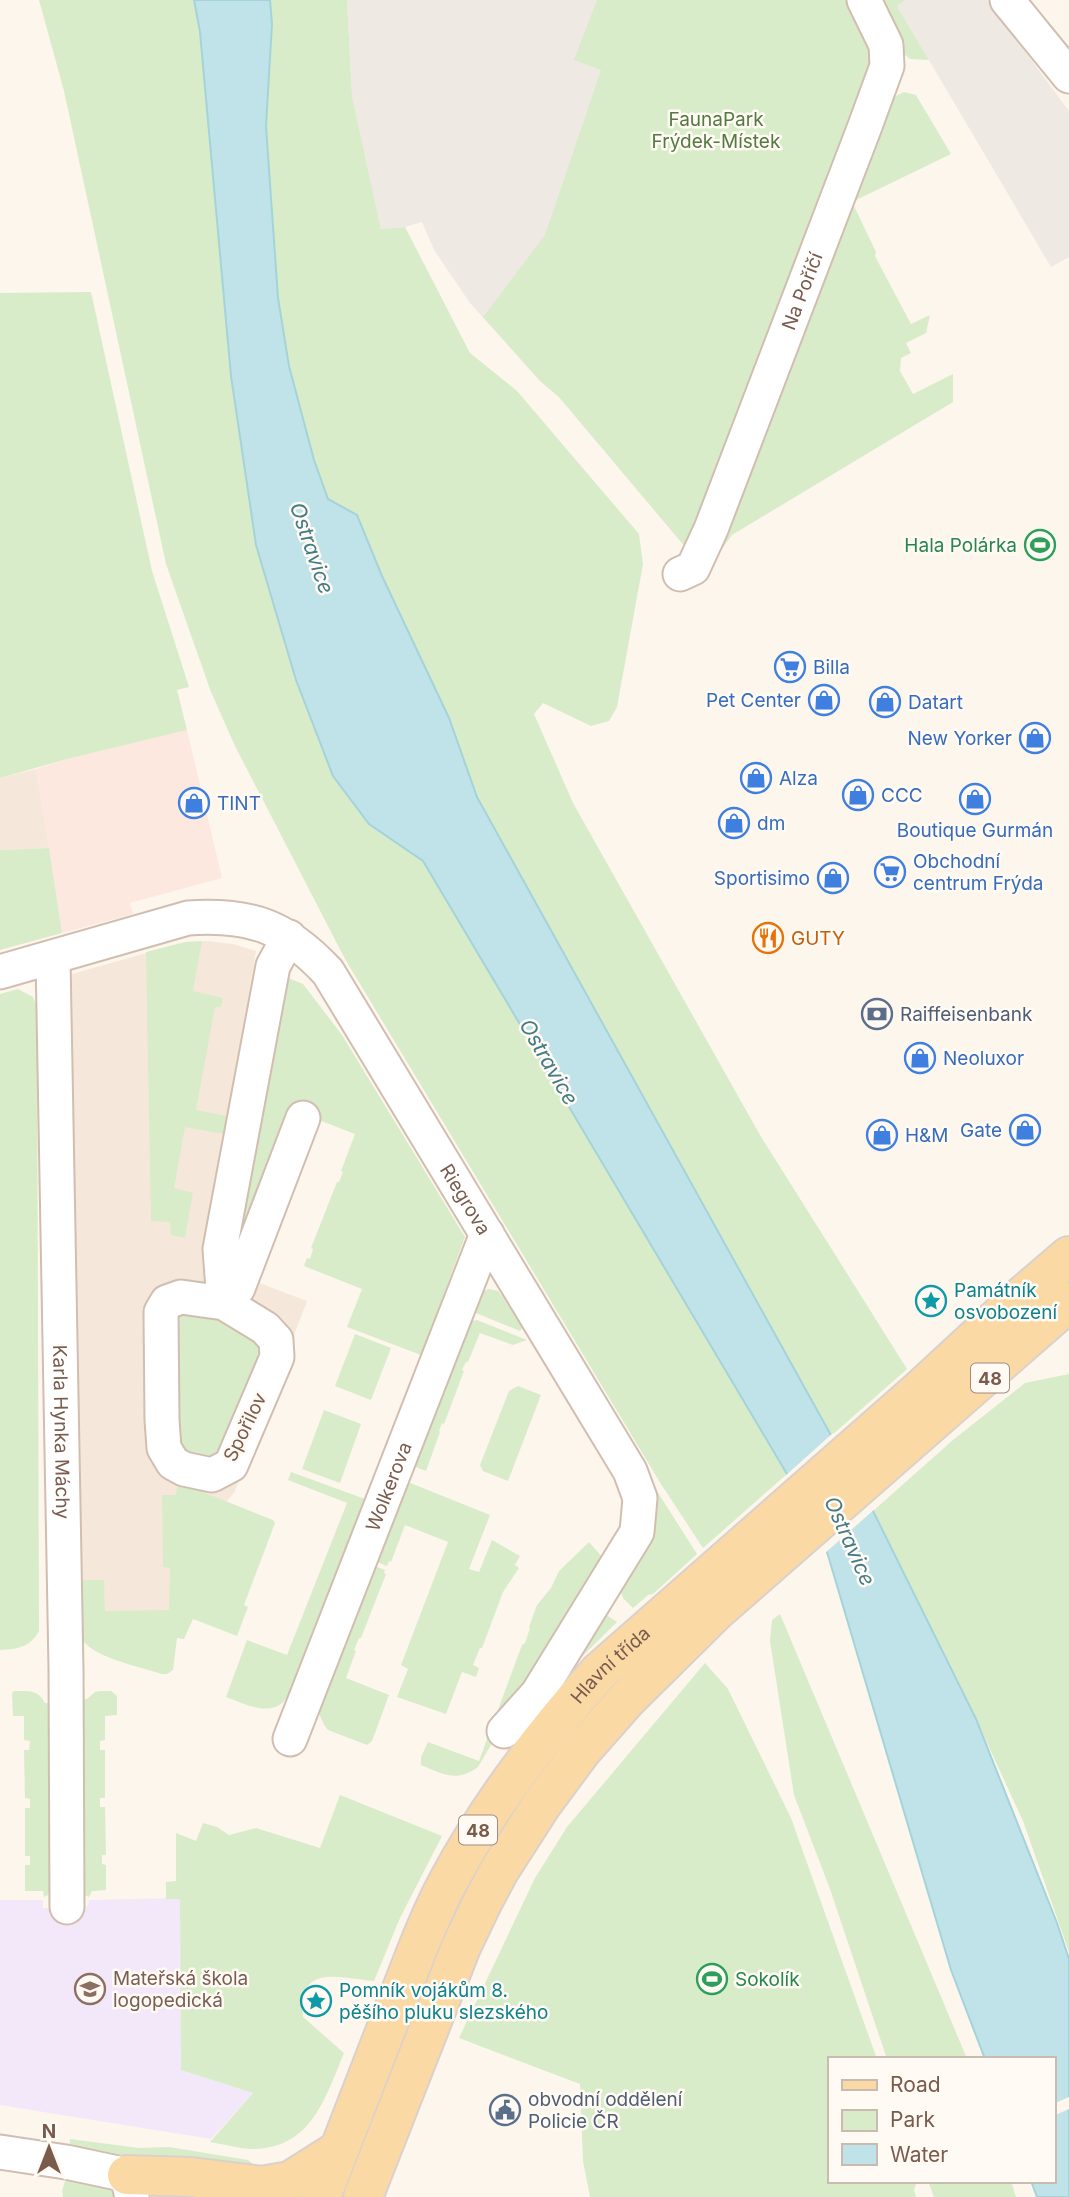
<svg xmlns="http://www.w3.org/2000/svg" width="1069" height="2197" viewBox="0 0 1069 2197" font-family="Inter,sans-serif">
	<rect width="100%" height="100%" fill="#fdf6ec"/>
	<!-- residential -->
	<path fill="#f5e8da" d="M36 769 49 848 0 850V778Z
		M207 941 233 944 256 951 242 1035 204 1242 227 1243 249 1279 307 1301 234 1493 170 1567 171 1612 104 1613 75 1580 72 974 185 942Z"/>
	<!-- commercial -->
	<path fill="#fde8e0" d="M187 730 222 878 130 903 133 914 62 933 36 769 67 759Z"/>
	<!-- industrial -->
	<path fill="#efe9e4" d="M347 0H850L687 549 559 397 540 381 470 303 434 250 422 222 405 227 381 230 352 96Z
		M906 0H987L1069 111V257L1051 267 897 6Z"/>
	<!-- education -->
	<path fill="#f3e8fa" d="M180 1898 181 2070 253 2093 211 2139 0 2105V1900H43V1908L88 1906 89 1900Z"/>
	<!-- green -->
	<path fill="#d8ecc9" d="M39 0H194L200 32 231 376 256 545 296 680 333 776 369 824 423 861 787 1474 703 1548 661 1484 345 959 235 746 211 692 166 564 64 91Z
		M270 0H347L352 96 381 229 405 227 470 353 517 391 639 534 643 564 617 707 609 721 591 726 543 703 534 714 573 803 760 1135 907 1369 831 1436 477 797 449 718 382 576 357 515 328 499 314 460 289 366 278 298 266 126 272 24Z
		M597 0H850L878 52 687 549 559 397 540 381 483 317 545 235 601 70 574 60Z
		M873 0H906L897 6 929 60 910 59 904 54Z
		M904 92 916 95 951 154 852 202 876 252 875 256 911 324 930 315 926 333 906 343 911 353 901 358 900 371 913 394 953 374V402L732 535 719 553 706 560 882 109 896 96Z
		M91 292 152 571 189 687 177 690 187 730 67 759 0 778V293Z
		M49 848 62 933 0 950V850Z
		M202 941 193 991 223 998 221 1007H215L196 1110 227 1116 224 1134 185 1127 174 1188 193 1193 185 1238 171 1235 170 1222 151 1221 146 952 185 942Z
		M283 976 303 984 342 1035 465 1237 421 1355 347 1327 362 1289 304 1266 307 1258 310 1259 313 1249 311 1248 337 1182H339L343 1172 341 1171 355 1134 298 1112 230 1263Z
		M18 989 33 997 37 1007 39 1631C29 1648 18 1649 0 1650V994Z
		M489 1289 498 1291 502 1296 522 1328 520 1331 471 1311 481 1292Z
		M204 1311 238 1327 265 1349 226 1457 179 1459 168 1314Z
		M477 1320 527 1340 513 1345 480 1333 468 1362H466L462 1370 464 1371 444 1424 442 1423 439 1431 440 1432 426 1471 411 1465 467 1322Z
		M355 1334 391 1348 371 1400 335 1386Z
		M1069 1374V1952L1023 1821 976 1719 873 1511 953 1440 1025 1383Z
		M518 1386 541 1395 508 1481 483 1471 480 1465 509 1391Z
		M324 1410 361 1424 340 1483 302 1469Z
		M291 1472 365 1499 289 1694C275 1720 248 1705 226 1697L247 1640 287 1655 347 1503 288 1480Z
		M403 1480 490 1515 469 1569 479 1572 492 1540 520 1556 515 1565 519 1568 503 1592 482 1648H480L473 1665 479 1668 476 1677 462 1672 446 1714 397 1697 408 1669 401 1665 448 1542 405 1525 391 1562 389 1561 387 1566 372 1560Z
		M178 1482 273 1520 275 1523 244 1605 248 1607 237 1636 193 1619 184 1639 177 1638 173 1670 167 1674H162C142 1667 87 1657 80 1635 76 1622 77 1594 76 1580H104L105 1611 169 1610 170 1568 163 1567 162 1495H176Z
		M655 1488 697 1554 653 1594 648 1595 633 1608 623 1598 618 1585 642 1529Z
		M589 1542 602 1557 478 1767C456 1783 443 1774 421 1765V1757L428 1742 479 1761 522 1645 525 1643 530 1628 529 1627 537 1605 551 1588 559 1571Z
		M372 1565 385 1570 384 1573 386 1574 361 1638H359L354 1650 356 1651 346 1678 389 1695 372 1741 367 1745 328 1730 324 1725 318 1711Z
		M780 1614 963 2049 967 2059H887L830 1889 794 1795 770 1641 772 1620Z
		M602 1616H608L617 1622 540 1698Z
		M705 1663 728 1689 791 1818 877 2059H829V2181H917L914 2190 916 2197H590L583 2161 580 2084 459 2038 535 1878 567 1827Z
		M14 1691C28 1691 38 1689 45 1703L54 1704 52 1893 44 1897 43 1891H25V1865H30V1856H25V1808H30V1799L25 1798 24 1750H29L30 1741 24 1740V1716H13L12 1693Z
		M100 1691H111L117 1696V1715L105 1716V1740L100 1741V1750H105V1798H100V1807H105L106 1855H102V1864L106 1865V1890L92 1891 89 1897 80 1893 79 1699H87L95 1692Z
		M340 1795 442 1836 400 1918 374 1981C337 1978 298 1963 303 2017L344 2053C325 2098 312 2148 253 2149 239 2149 224 2144 210 2142L253 2093 181 2070 180 1899H166V1882L176 1881V1833L196 1841 203 1823 217 1827 229 1835 256 1828 320 1848Z
		M70 2139 139 2148 169 2147 248 2160 253 2164 256 2178H246L69 2149Z
		M66 2178 109 2185 117 2197H63L62 2191Z
		M928 2181H1011L1016 2197H934Z"/>
	<!-- water -->
	<path fill="#bfe3e8" stroke="#a5d3da" stroke-width="2" d="M194 0H270L272 24 266 126 278 298 289 366 314 460 328 499 357 515 382 576 449 718 477 797 873 1511 976 1719 1057 1923 1069 1959V2197H1037L1031 2181H1053V2059H985L951 1970 827 1552 787 1474 423 861 369 824 333 776 296 680 256 545 231 376 200 32Z"/>
	<!-- pier -->
	<path fill="#fdf6ec" d="M833 1433 876 1508 824 1554 785 1476Z
		M1069 2097V2109L1053 2116V2104Z"/>
	<g fill="none" stroke-linecap="round" stroke-linejoin="round">
		<!-- minor casing -->
		<g stroke="#d1beb0" stroke-width="37">
			<g id="minor">
				<path d="M1007 0 1069 76"/>
				<path id="s1" d="M680 574 693 568 711 529 865 126 887 66 886 45 864 0"/>
				<path d="M289 937 273 966 220 1249 224 1303 238 1288 303 1118"/>
				<path id="s2" d="M53 958 66 1669 67 1907"/>
				<path id="s3" d="M0 972 188 918C251 914 285 926 328 972L630 1471 640 1498 637 1532 538 1693 504 1731"/>
				<path d="M181 1297 224 1303 265 1328 276 1340 277 1357 231 1465 212 1475 184 1469 173 1463 164 1448 162 1420 161 1312 167 1302Z"/>
				<path id="s4" d="M290 1739 487 1234"/>
				<path d="M0 2152 66 2162 127 2175 132 2197"/>
			</g>
		</g>
		<!-- major casing -->
		<g stroke="#dad1cd" stroke-width="42">
			<g id="major">
				<path d="M127 2175 191 2177 262 2186 290 2181 339 2150"/>
				<path id="s5" d="M321 2197C345 2136 368 2075 392 2014 410 1970 425 1925 448 1882 489 1805 541 1737 599 1672L921 1389 1014 1303 1069 1256"/>
				<path d="M363 2197 461 1947 482 1903 499 1871 542 1804 582 1750 627 1699 715 1612 1069 1302"/>
			</g>
		</g>
		<!-- minor -->
		<use href="#minor" stroke="#fff" stroke-width="33"/>
		<!-- major -->
		<use href="#major" stroke="#fbd9a5" stroke-width="38"/>
	</g>
	<!-- icons -->
	<defs>
		<g id="stadium-ring" transform="scale(1.575)"><circle r="9.5" fill="#fffaf3" stroke="#2e9e5b" stroke-width="1.5"/><path d="M0-5a6.5 5 0 1 0 0 10a6.5 5 0 1 0 0-10ZM-3.5-1.8h7v3.6h-7Z" fill="#2e9e5b"/></g>
		<g id="supermarket-ring" transform="scale(1.575)"><circle r="9.5" fill="#fffaf3" stroke="#3f7fe0" stroke-width="1.5"/><path d="M-6-5.5h2.5l.6 2H6L4.5 2H-2.5L-4.4-4H-6ZM-1.5 3.2a1.3 1.3 0 1 0 .1 0ZM3 3.2a1.3 1.3 0 1 0 .1 0Z" fill="#3f7fe0"/></g>
		<g id="shop-ring" transform="scale(1.575)"><circle r="9.5" fill="#fffaf3" stroke="#3f7fe0" stroke-width="1.5"/><path d="M-5-2.5h2.3a2.7 3.5 0 0 1 5.4 0H5L5.5 6h-11ZM-1.5-2.5h3a1.5 2.3 0 0 0-3 0Z" fill="#3f7fe0"/></g>
		<g id="restaurant-ring" transform="scale(1.575)"><circle r="9.5" fill="#fffaf3" stroke="#e8710a" stroke-width="1.5"/><path d="M-5-6h1v4h1v-4h1v4h1v-4h1v5L-1.5 .5V6h-2V.5L-5-1ZM5-6V6H3V1.5H1.5Q1.5-4 5-6Z" fill="#e8710a"/></g>
		<g id="bank-ring" transform="scale(1.575)"><circle r="9.5" fill="#fffaf3" stroke="#5c6f8a" stroke-width="1.5"/><path d="M-6-4H6V4H-6ZM0-2.3a2.3 2.3 0 1 0 0 4.6a2.3 2.3 0 1 0 0-4.6Z" fill="#5c6f8a"/></g>
		<g id="sight-ring" transform="scale(1.575)"><circle r="9.5" fill="#fffaf3" stroke="#0f9aa8" stroke-width="1.5"/><path d="M0-6L1.8-2.2L6-1.7L2.9 1.2L3.7 5.4L0 3.3L-3.7 5.4L-2.9 1.2L-6-1.7L-1.8-2.2Z" fill="#0f9aa8"/></g>
		<g id="school-ring" transform="scale(1.575)"><circle r="9.5" fill="#fffaf3" stroke="#8d6e63" stroke-width="1.5"/><path d="M0-5L7-2L0 1L-7-2ZM-4 1L0 2.5L4 1V4Q0 6-4 4Z" fill="#8d6e63"/></g>
		<g id="civic-ring" transform="scale(1.575)"><circle r="9.5" fill="#fffaf3" stroke="#5c6f8a" stroke-width="1.5"/><path d="M-.6-6.5H3V-4.5H.6V-3L4-1V1h2V6H-6V1h2V-1L-.6-3ZM-1.2 2.5V6h2.4V2.5Z" fill="#5c6f8a"/></g>
	</defs>
	<g fill-rule="evenodd">
		<use href="#stadium-ring" x="1040" y="545"/>
		<use href="#supermarket-ring" x="790" y="667"/>
		<use href="#shop-ring" x="824" y="700"/>
		<use href="#shop-ring" x="885" y="702"/>
		<use href="#shop-ring" x="1035" y="738"/>
		<use href="#shop-ring" x="756" y="778"/>
		<use href="#shop-ring" x="858" y="795"/>
		<use href="#shop-ring" x="975" y="799"/>
		<use href="#shop-ring" x="194" y="803"/>
		<use href="#shop-ring" x="734" y="823"/>
		<use href="#supermarket-ring" x="890" y="872"/>
		<use href="#shop-ring" x="833" y="878"/>
		<use href="#restaurant-ring" x="768" y="938"/>
		<use href="#bank-ring" x="877" y="1014"/>
		<use href="#shop-ring" x="920" y="1058"/>
		<use href="#shop-ring" x="1025" y="1130"/>
		<use href="#shop-ring" x="882" y="1135"/>
		<use href="#sight-ring" x="931" y="1301"/>
		<use href="#stadium-ring" x="712" y="1979"/>
		<use href="#school-ring" x="90" y="1989"/>
		<use href="#sight-ring" x="316" y="2001"/>
		<use href="#civic-ring" x="505" y="2110"/>
	</g>
	<g text-anchor="middle" dominant-baseline="central" stroke-width="5" stroke-linejoin="round" paint-order="stroke">
		<!-- shield labels -->
		<g fill="#fffaf3" stroke="#a28b7f" stroke-width="2">
			<rect x="971" y="1363.5" width="38" height="29" rx="5"/>
			<rect x="459" y="1815.5" width="38" height="29" rx="5"/>
		</g>
		<g font-size="18" font-weight="bold" fill="#7a5c4d">
			<text x="990" y="1378">48</text>
			<text x="478" y="1830">48</text>
		</g>
		<!-- park labels -->
		<g font-size="19" fill="#537a41" stroke="#fffaf3">
			<text x="716" y="119">FaunaPark<tspan x="716" dy="22">Frýdek-Místek</tspan></text>
		</g>
		<!-- street labels -->
		<g font-size="19" fill="#7a5c4d" stroke="#fffaf3">
			<text stroke="none"><textPath href="#s1" startOffset="312">Na Poříčí</textPath></text>
			<text stroke="none"><textPath href="#s3" startOffset="618">Riegrova</textPath></text>
			<text transform="translate(245 1427) rotate(-64)">Spořilov</text>
			<text stroke="none"><textPath href="#s2" startOffset="474">Karla Hynka Máchy</textPath></text>
			<text stroke="none"><textPath href="#s4" startOffset="271">Wolkerova</textPath></text>
			<text stroke="none"><textPath href="#s5" startOffset="612">Hlavní třída</textPath></text>
		</g>
		<!-- leisure labels -->
		<g font-size="19" fill="#27864d" stroke="#fffaf3" text-anchor="end">
			<text x="1017" y="545">Hala Polárka</text>
			<text x="735" y="1979" text-anchor="start">Sokolík</text>
		</g>
		<!-- shop labels -->
		<g font-size="19" fill="#366cbe" stroke="#fffaf3" text-anchor="start">
			<text x="813" y="667">Billa</text>
			<text x="801" y="700" text-anchor="end">Pet Center</text>
			<text x="908" y="702">Datart</text>
			<text x="1012" y="738" text-anchor="end">New Yorker</text>
			<text x="779" y="778">Alza</text>
			<text x="881" y="795">CCC</text>
			<text x="217" y="803">TINT</text>
			<text x="757" y="823">dm</text>
			<text x="975" y="830" text-anchor="middle">Boutique Gurmán</text>
			<text x="913" y="861">Obchodní<tspan x="913" dy="22">centrum Frýda</tspan></text>
			<text x="810" y="878" text-anchor="end">Sportisimo</text>
			<text x="943" y="1058">Neoluxor</text>
			<text x="1002" y="1130" text-anchor="end">Gate</text>
			<text x="905" y="1135">H&amp;M</text>
		</g>
		<!-- food labels -->
		<g font-size="19" fill="#c56008" stroke="#fffaf3" text-anchor="start">
			<text x="791" y="938">GUTY</text>
		</g>
		<!-- service labels -->
		<g font-size="19" fill="#4e5e75" stroke="#fffaf3" text-anchor="start">
			<text x="900" y="1014">Raiffeisenbank</text>
			<text x="528" y="2099">obvodní oddělení<tspan x="528" dy="22">Policie ČR</tspan></text>
		</g>
		<!-- culture labels -->
		<g font-size="19" fill="#0d838f" stroke="#fffaf3" text-anchor="start">
			<text x="954" y="1290">Památník<tspan x="954" dy="22">osvobození</tspan></text>
			<text x="339" y="1990">Pomník vojákům 8.<tspan x="339" dy="22">pěšího pluku slezského</tspan></text>
		</g>
		<!-- education labels -->
		<g font-size="19" fill="#785e54" stroke="#fffaf3" text-anchor="start">
			<text x="113" y="1978">Mateřská škola<tspan x="113" dy="22">logopedická</tspan></text>
		</g>
		<!-- water labels -->
		<g font-size="21" font-style="italic" fill="#437c86" stroke="#fffaf3">
			<text transform="translate(312 548) rotate(71)">Ostravice</text>
			<text transform="translate(549 1062) rotate(60)">Ostravice</text>
			<text transform="translate(850 1541) rotate(66)">Ostravice</text>
		</g>
	</g>
	<!-- legend -->
	<rect x="828" y="2057" width="228" height="126" fill="#fffaf3" stroke="#cabbb1" stroke-width="2"/>
	<rect x="842" y="2080" width="35" height="10" fill="#fbd9a5" stroke="#cabbb1" stroke-width="2"/>
	<text x="890" y="2092" font-size="21" fill="#7a5c4d">Road</text>
	<rect x="842" y="2110" width="35" height="21" fill="#d8ecc9" stroke="#cabbb1" stroke-width="2"/>
	<text x="890" y="2127" font-size="21" fill="#7a5c4d">Park</text>
	<rect x="842" y="2144" width="35" height="21" fill="#bfe3e8" stroke="#cabbb1" stroke-width="2"/>
	<text x="890" y="2162" font-size="21" fill="#7a5c4d">Water</text>
	<!-- north arrow -->
	<g transform="translate(49 2148)" stroke="#fffaf3" stroke-width="5" paint-order="stroke">
	<path d="M0-5L12 26L0 18L-12 26Z" fill="#7a5c4d"/>
	<text y="-10" font-size="19" font-weight="bold" text-anchor="middle" fill="#7a5c4d">N</text>
	</g>
</svg>
